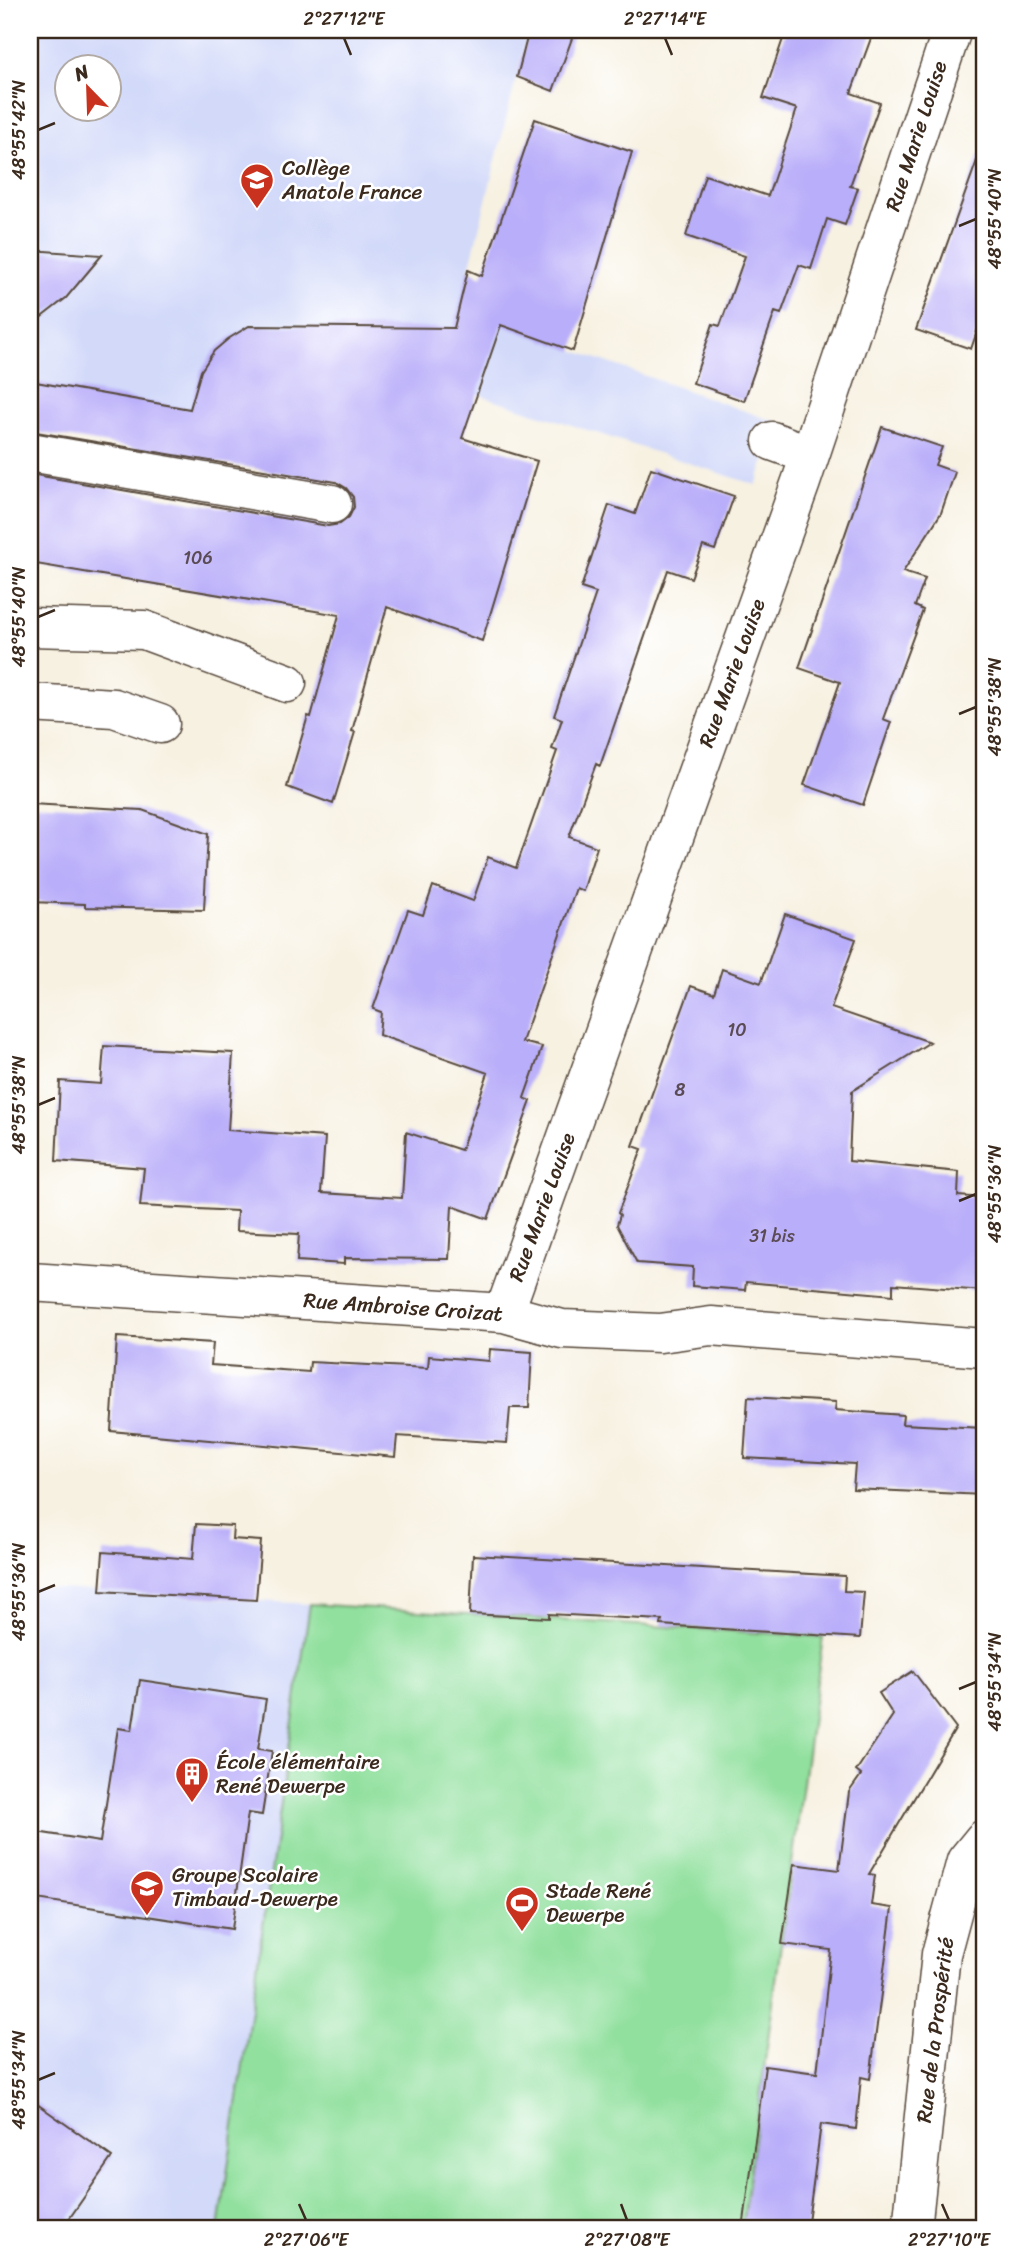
<svg xmlns="http://www.w3.org/2000/svg" width="1014" height="2259" viewBox="0 0 1014 2259" font-family="Sriracha,sans-serif">
	<rect width="100%" height="100%" fill="#fff"/>
	<filter id="ink" filterUnits="userSpaceOnUse"><feTurbulence type="fractalNoise" baseFrequency=".0143" numOctaves="2"/><feDisplacementMap in="SourceGraphic" scale="14" xChannelSelector="R" yChannelSelector="G"/><feConvolveMatrix kernelMatrix="1 2 1 2 8 2 1 2 1" color-interpolation-filters="sRGB"/></filter>
	<filter id="wash" filterUnits="userSpaceOnUse"><feTurbulence type="fractalNoise" baseFrequency=".00686" numOctaves="4" result="noise"/><feDisplacementMap in="SourceGraphic" scale="28" xChannelSelector="R" yChannelSelector="G"/><feGaussianBlur stdDeviation="1.57" result="paint"/><feColorMatrix in="noise" values="0 0 0 0 0 0 0 0 0 0 0 0 0 0 0 0 0 1.4 0 .05"/><feComposite in="paint" operator="in"/></filter>
	<g filter="url(#wash)">
		<rect width="100%" height="100%" fill="#f7f1e1"/>
		<!-- built -->
		<path fill="#d2d9f9" fill-rule="evenodd" d="M30 30H528L459 310 779 423 756 485 477 394 402 447 30 382ZM66 66H108V108H66Z
			M30 1587 310 1604 219 2229H30Z"/>
		<!-- green -->
		<path fill="#91e09e" stroke="#66855e" stroke-width="2" d="M310 1604 823 1637 742 2229H219Z"/>
		<g id="blocks">
			<!-- building -->
			<path fill="#b9aef9" d="M529 30H575L553 91 517 77Z
				M786 30H874L851 93 880 103 850 186 858 188 845 225 827 219 811 269 799 265 781 314 775 312 744 401 693 383 713 324 720 326 745 256 686 236 705 175 768 196 797 109 763 98Z
				M535 119 632 152 573 351 501 325 462 438 537 461 482 641 387 607 352 731 355 732 333 804 287 787 308 716 311 717 339 615 30 563V474L328 526 340 524 349 517 354 507 353 497 346 488 336 482 30 431V381L190 409 201 371 214 351 228 339 249 326 454 328 468 270 482 276Z
				M979 155H984V311L971 349 916 330Z
				M30 250 102 255 66 298 30 326Z
				M882 427 942 447 935 465 955 472 941 513 903 572 925 579 915 606 923 610 883 719 891 722 863 805 804 785 840 682 799 668Z
				M651 468 734 496 715 550 703 546 691 578 668 570 600 766 596 764 569 837 597 847 583 891 576 888 522 1042 542 1047 524 1098 531 1101 488 1219 452 1206 449 1259 344 1258V1264L297 1261 299 1234 236 1231 237 1211 140 1206 144 1168 56 1161 60 1081 101 1084 104 1046 233 1053 228 1130 325 1137 321 1193 402 1198 406 1132 461 1150 488 1073 379 1035 381 1012 373 1009 408 910 423 915 433 886 473 901 488 857 516 868 557 751 552 749 562 719 554 716 596 593 581 588 609 505 635 514Z
				M30 804 142 810 208 834 204 910 85 907V904L30 902Z
				M785 914 856 939 831 1008 930 1042 852 1091 849 1161 959 1172 958 1196 984 1198V1291L893 1284V1295L746 1282 745 1290 692 1286 693 1267 637 1263 617 1225 620 1215 618 1213 642 1149 633 1146 691 986 714 994 722 969 761 983Z
				M117 1337 213 1343 211 1365 309 1372 310 1362 428 1368 429 1356 489 1361 490 1349 532 1352 529 1408H510L507 1443 397 1436 395 1457 111 1431Z
				M748 1397 836 1402 835 1410 903 1415 902 1424 984 1428V1495L853 1489 855 1464 744 1458Z
				M196 1524 233 1526 232 1539 261 1541 256 1600 100 1591 103 1552 193 1559Z
				M473 1555 845 1576 844 1591 864 1592 860 1638 661 1625 662 1620 549 1614V1618L470 1614Z
				M913 1671 956 1728 869 1874 875 1875 871 1905 892 1908 870 2079 861 2077 856 2129 821 2124 807 2229H743L765 2066 817 2073 831 1950 782 1944 794 1864 839 1870 849 1792 861 1775 856 1771 893 1715 879 1693Z
				M140 1680 266 1699 258 1749 272 1751 262 1815 248 1813 232 1929 30 1898V1831L100 1842 118 1728 132 1730Z
				M30 2099 112 2157 62 2229H30Z"/>
		</g>
	</g>
	<g filter="url(#ink)">
		<use href="#blocks" fill-opacity="0" stroke="#57483b" stroke-width="2"/>
		<g fill="none" stroke-linecap="round" stroke-linejoin="round">
			<!-- minor casing -->
			<g stroke="#57483b" stroke-width="41">
				<path id="minor" d="M772 441 810 455
					M30 452 332 504
					M30 627 144 630 287 683
					M30 703 114 708 160 724
					M30 1282 504 1313 562 1329 660 1333 711 1326 984 1348
					M504 1313 801 482 952 30
					M912 2229 941 1954 966 1861 984 1839"/>
			</g>
			<!-- minor -->
			<use href="#minor" stroke="#fff" stroke-width="38"/>
		</g>
	</g>
	<!-- ticks -->
	<path fill="none" stroke="#3b2a1e" stroke-width="2.5" d="M344 38 351 55M665 38 672 55M38 130 55 123M959 226 976 219M38 617 55 610M959 714 976 707M38 1105 55 1098M959 1201 976 1194M38 1592 55 1585M959 1689 976 1682M38 2080 55 2073M299 2204 306 2220M621 2204 627 2220M942 2204 949 2220"/>
	<!-- icons -->
	<defs>
		<g id="school-pin" transform="scale(1.75)"><path d="M0 17L-7.5 6A9.5 9.5 0 1 1 7.5 6Z" fill="#c8321e" stroke="#fff"/><path d="M0-5L7-2L0 1L-7-2ZM-4 1L0 2.5L4 1V4Q0 6-4 4Z" fill="#fff"/></g>
		<g id="building-pin" transform="scale(1.75)"><path d="M0 17L-7.5 6A9.5 9.5 0 1 1 7.5 6Z" fill="#c8321e" stroke="#fff"/><path d="M-4-6H4V6H1V3H-1V6H-4ZM-2.5-4.3h1.7v1.8h-1.7ZM.8-4.3h1.7v1.8H.8ZM-2.5-1h1.7V.8h-1.7ZM.8-1h1.7V.8H.8Z" fill="#fff"/></g>
		<g id="stadium-pin" transform="scale(1.75)"><path d="M0 17L-7.5 6A9.5 9.5 0 1 1 7.5 6Z" fill="#c8321e" stroke="#fff"/><path d="M0-5a6.5 5 0 1 0 0 10a6.5 5 0 1 0 0-10ZM-3.5-1.8h7v3.6h-7Z" fill="#fff"/></g>
	</defs>
	<g fill-rule="evenodd">
		<use href="#school-pin" x="257" y="180"/>
		<use href="#building-pin" x="192" y="1774"/>
		<use href="#school-pin" x="147" y="1887"/>
		<use href="#stadium-pin" x="522" y="1903"/>
	</g>
	<g text-anchor="middle" dominant-baseline="central" stroke-width="5" stroke-linejoin="round" paint-order="stroke">
		<!-- number labels -->
		<g font-size="18" fill="#5a4b55">
			<text x="198" y="558">106</text>
			<text x="737" y="1030">10</text>
			<text x="680" y="1090">8</text>
			<text x="772" y="1236">31 bis</text>
		</g>
		<!-- street labels -->
		<g font-size="21" fill="#3b2a1e" stroke="#fff">
			<text transform="translate(916 136) rotate(-72)">Rue Marie Louise</text>
			<text transform="translate(732 673) rotate(-70)">Rue Marie Louise</text>
			<text transform="translate(542 1207) rotate(-70)">Rue Marie Louise</text>
			<text transform="translate(403 1307) rotate(4)">Rue Ambroise Croizat</text>
			<text transform="translate(935 2030) rotate(-83)">Rue de la Prospérité</text>
		</g>
		<!-- poi labels -->
		<g font-size="21" fill="#3b2a1e" stroke="#fff" text-anchor="start">
			<text x="282" y="168">Collège<tspan x="282" dy="24">Anatole France</tspan></text>
			<text x="216" y="1762">École élémentaire<tspan x="216" dy="24">René Dewerpe</tspan></text>
			<text x="172" y="1875">Groupe Scolaire<tspan x="172" dy="24">Timbaud-Dewerpe</tspan></text>
			<text x="546" y="1891">Stade René<tspan x="546" dy="24">Dewerpe</tspan></text>
		</g>
	</g>
	<!-- margin -->
	<rect width="1014" height="2259" fill="none" stroke="#fff" stroke-width="77"/>
	<!-- north arrow -->
	<g transform="translate(88 88) rotate(337)"><circle r="33" fill="#ffffff" stroke="#b1aaa5" stroke-width="2"/>
	<path d="M0-5L12 26L0 18L-12 26Z" fill="#c8321e"/>
	<text y="-10" font-size="19" font-weight="bold" text-anchor="middle" fill="#3b2a1e">N</text>
	</g>
	<rect x="38" y="38" width="938" height="2182" fill="none" stroke="#3b2a1e" stroke-width="2.5"/>
	<g font-size="18" text-anchor="middle" fill="#3b2a1e">
		<text x="344" y="25">2°27'12"E</text>
		<text x="665" y="25">2°27'14"E</text>
		<text transform="translate(19 130) rotate(-90)" y="6">48°55'42"N</text>
		<text transform="translate(995 219) rotate(-90)" y="6">48°55'40"N</text>
		<text transform="translate(19 617) rotate(-90)" y="6">48°55'40"N</text>
		<text transform="translate(995 707) rotate(-90)" y="6">48°55'38"N</text>
		<text transform="translate(19 1105) rotate(-90)" y="6">48°55'38"N</text>
		<text transform="translate(995 1194) rotate(-90)" y="6">48°55'36"N</text>
		<text transform="translate(19 1592) rotate(-90)" y="6">48°55'36"N</text>
		<text transform="translate(995 1682) rotate(-90)" y="6">48°55'34"N</text>
		<text transform="translate(19 2080) rotate(-90)" y="6">48°55'34"N</text>
		<text x="306" y="2246">2°27'06"E</text>
		<text x="627" y="2246">2°27'08"E</text>
		<text x="949" y="2246">2°27'10"E</text>
	</g>
</svg>
